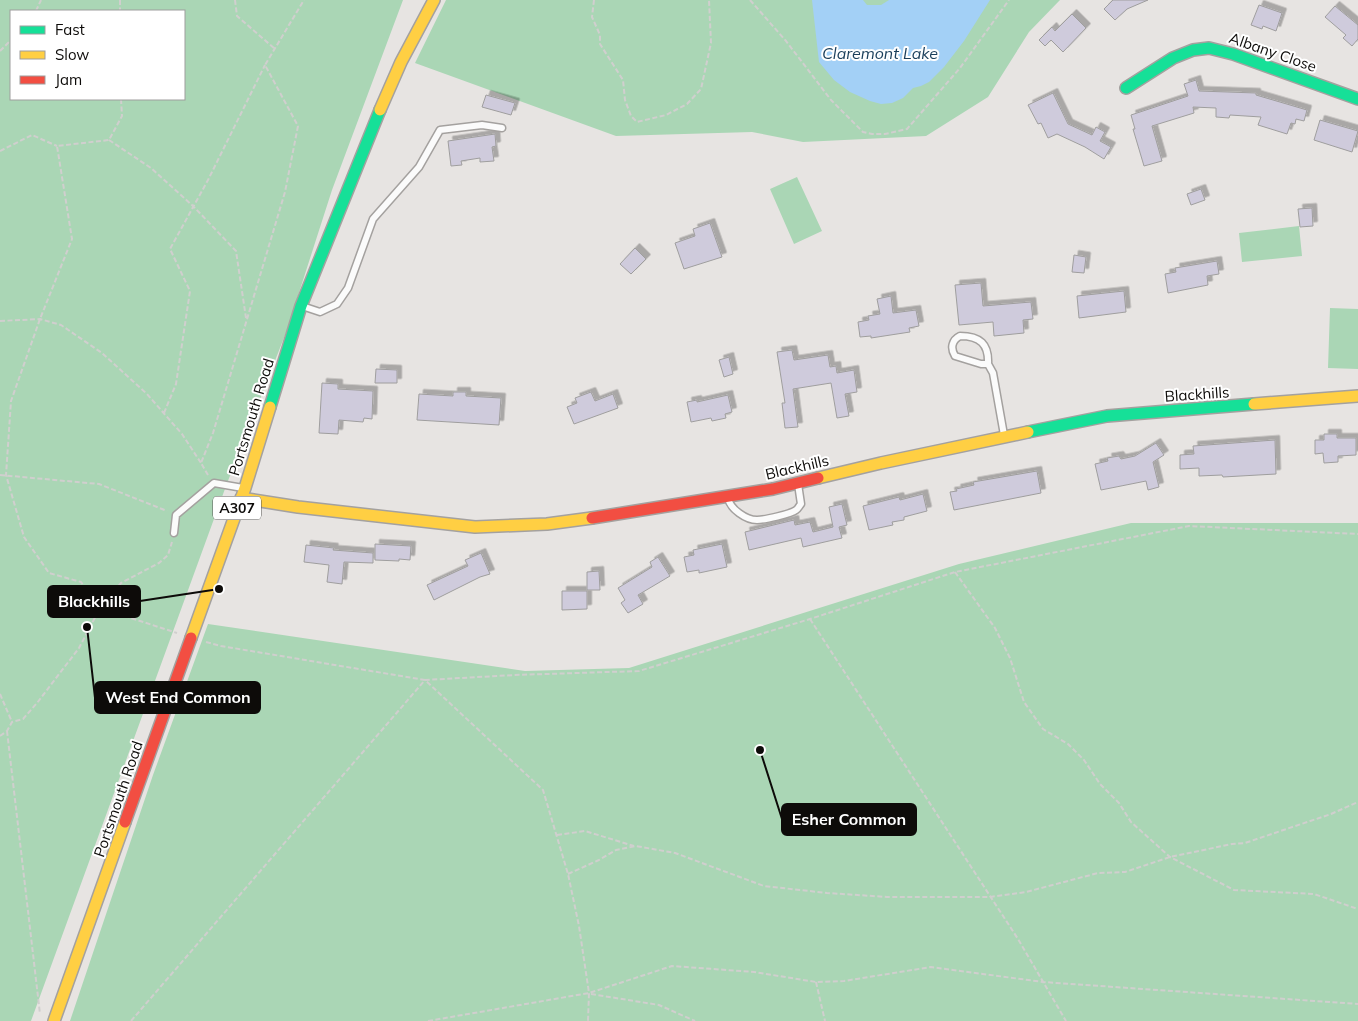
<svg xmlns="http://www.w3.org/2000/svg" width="1358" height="1021" viewBox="0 0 1358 1021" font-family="Mulish,sans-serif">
	<defs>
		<filter id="shadow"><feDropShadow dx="4.5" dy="-4.5" stdDeviation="0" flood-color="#0004"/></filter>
	</defs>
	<rect width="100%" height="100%" fill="#e7e4e2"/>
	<!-- green -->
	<path fill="#aad6b5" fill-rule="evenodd" d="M0 0H403L332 190 287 330 226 486 31 1021H0ZM11 11H184V99H11Z
		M446 0H1060L1029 32 988 97 926 136 803 142 752 132 616 136 415 63Z
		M797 177 822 231 794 244 770 189Z
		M1299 226 1302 256 1242 262 1239 233Z
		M1330 308 1358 309V369L1328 368Z
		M1131 523H1358V1021H70L153 775 208 624 525 671 629 668 959 564Z"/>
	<!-- water -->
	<path fill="#a3d0f6" d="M812 0H863L867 5H881L889 0H990L964 41 944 67 929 82 921 86 913 88 903 98 892 103 881 104 870 101 850 92 834 80 819 62Z"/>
	<!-- building -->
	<path fill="#cfcbdc" stroke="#9f9e9e" filter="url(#shadow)" d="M1113 0H1148L1127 9 1115 20 1104 9Z
		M1259 5 1282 13 1276 31 1263 26 1262 29 1251 25Z
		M1335 6 1358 25V39L1352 46 1343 38 1346 35 1325 17Z
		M1072 14 1086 28 1063 52 1051 40 1045 46 1039 40 1052 27 1055 31Z
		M1196 80 1199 91 1256 93V95L1307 110 1304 121 1296 119 1295 124 1291 123 1287 134 1258 125 1261 117 1230 115 1229 118 1216 117V108L1193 107 1194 113 1152 126 1162 161 1144 166 1133 129H1135L1131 115 1188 96 1184 84Z
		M1053 93 1068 124 1092 135 1096 127 1105 132 1100 141 1111 147 1104 159 1085 147 1057 134 1048 138 1041 123 1038 124 1028 105Z
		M486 95 515 103 511 115 482 107Z
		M1320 120 1358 131 1352 152 1314 140Z
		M495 134 496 146 492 147 494 161 480 162V158L461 161 462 165 451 166 448 141Z
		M1201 189 1205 200 1191 205 1187 194Z
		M1312 208 1313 226 1300 227 1298 209Z
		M710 223 722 257 684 269 675 243 695 236 693 229Z
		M635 248 646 259 631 274 620 264Z
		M1074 255 1086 257 1084 273 1072 272Z
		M1217 261 1219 274 1207 276 1208 285 1168 293 1165 274 1176 272 1175 268Z
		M981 283 983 306 1031 302 1033 319 1023 320 1024 333 994 336 993 322 959 325 955 285Z
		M1124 291 1126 312 1079 318 1077 296Z
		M891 296 893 313 916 310 919 326 909 328 910 332 871 338V336L860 337 858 322 869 320 868 316 880 314 877 299Z
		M792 350 794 360 828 355 830 367 836 366 837 373 854 370 857 392 845 394 849 416 837 418 831 383 793 389 798 427 785 428 782 403H785L777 352Z
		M729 357 733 374 724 377 719 360Z
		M376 369 397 370V383H375Z
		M322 383 338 384V389L373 391 372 419 364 418 363 422 339 420 338 434 319 433Z
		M453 392H466V396L501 398 499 425 417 420 419 394 453 396Z
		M591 392 595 401 613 394 618 408 574 424 567 407 577 403 575 398Z
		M728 395 732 412 725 414 726 418 712 421 711 418 691 422 687 402 697 400V402Z
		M1324 434H1337V438H1356V455L1338 456V462L1324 463 1323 453 1315 454V440H1324Z
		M1275 440 1276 474 1223 477 1222 475 1199 476V468L1180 469V455L1194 454 1193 446Z
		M1156 443 1164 455 1153 462 1159 487 1148 490 1146 481 1101 490 1095 464 1108 461 1107 458 1119 456 1121 459 1135 456Z
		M1037 471 1041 493 954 510 950 492 957 491 956 489 974 485 973 482Z
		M923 494 927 511 904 517V520L892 522 893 525 869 530 863 506 899 497 900 500Z
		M842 504 847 525 839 527 842 538 803 547 801 538 749 550 745 532 794 520 795 525 810 522 813 532 833 527 829 507Z
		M375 544 411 546 410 560 399 559V561L375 560Z
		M722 544 727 567 699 573V570L687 572 684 557 694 555 693 550Z
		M306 545 334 548 333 550 373 553V563L344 562 342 584 327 582 329 565 304 562Z
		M481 553 490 574 480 577 434 600 427 585 468 566 465 560Z
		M658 557 670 576 638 595 643 604 628 613 621 603 625 600 618 588 652 567 650 562Z
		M599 571 600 590H587V572Z
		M562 591H587V609L562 610Z"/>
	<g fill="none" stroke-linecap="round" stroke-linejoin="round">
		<!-- lane casing -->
		<g stroke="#a4a19f" stroke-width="9">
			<path id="lane" d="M302 306 320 312 337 304 348 288 373 219 419 167 440 130 482 125 502 128
				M988 364C989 344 980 336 960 336 952 340 950 348 955 356L981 364H988L993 373 1004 435
				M728 498C730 509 746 520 757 520 764 520 791 514 796 510 798 509 799 506 801 504L798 484
				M174 533 176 515 214 483 243 488"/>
		</g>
		<!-- fast casing -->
		<g stroke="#a4a19f" stroke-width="14">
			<path id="fast" d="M1126 88 1173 58 1193 50 1209 48 1233 54 1358 99
				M270 407 301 306 380 110
				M1028 432 1107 416 1254 404"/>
		</g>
		<!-- slow casing -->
		<g stroke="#a4a19f" stroke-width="14">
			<path id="slow" d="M380 110 401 62 434 0
				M1254 404 1358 396
				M818 478 881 463 1028 432
				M241 498 298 507 475 527 547 524 592 518
				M191 638 245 488 270 407
				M54 1021 125 822"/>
		</g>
		<!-- jam casing -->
		<g stroke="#a4a19f" stroke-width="14">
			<path id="jam" d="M592 518 773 489 818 478
				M125 822 191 638"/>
		</g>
		<!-- path -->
		<path stroke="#d0cfce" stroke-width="2" stroke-dasharray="5 2.5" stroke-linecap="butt" d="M120 0V11
			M235 0 237 16 275 49
			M594 0 592 17 600 35V44L623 80 625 100 631 116 637 122 666 115 687 104 701 89 711 43 709 0
			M750 0 786 41 831 100 863 132 872 134H885L907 129 960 68 1009 0
			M36 11 41 0
			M0 51 11 40
			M121 99 122 116 109 140 57 146 72 239 40 319 11 401 6 475 24 537 49 573 81 582 100 608 177 633
			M109 140 151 168 193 206 236 251 246 318
			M0 151 32 135 57 146
			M0 321 40 319 61 325 102 353 147 394 182 434 201 463
			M164 413 176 384 190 291 170 249 208 180 265 65
			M0 475 99 484 167 511
			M208 475 201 463 213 433 285 192 298 126 265 65 304 0
			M955 572 995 628 1010 658 1024 702 1043 729 1068 744 1084 760 1100 784 1119 803 1131 822 1170 857 1234 890 1314 894 1358 909
			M810 619 1018 939 1066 1021
			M206 642 221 646 425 680 543 790 568 874 579 926 589 993 588 1021
			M0 694 12 722
			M7 731 40 1014
			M0 736 7 731 12 722 23 719 37 703 79 648 100 608 121 583 159 563 168 555 172 542
			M557 835 585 831 634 846
			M568 874 599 860 616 850 636 846 675 853 764 886 827 893 887 897H990L1026 892 1098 873 1125 872 1170 857 1232 844 1245 843 1331 814 1358 802
			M816 982 825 1021
			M591 994 659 1005 695 1021
			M131 1021 425 680 515 675 639 671 810 619 955 572 1189 526 1358 534
			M428 1021 589 993 672 966 754 972 816 982 844 981 931 967 1043 982 1358 1004"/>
		<!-- lane -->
		<use href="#lane" stroke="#fbfbfb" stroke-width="6"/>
		<!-- fast -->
		<use href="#fast" stroke="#16e098" stroke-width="11"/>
		<!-- slow -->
		<use href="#slow" stroke="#ffcf43" stroke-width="11"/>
		<!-- jam -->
		<use href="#jam" stroke="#f24e42" stroke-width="11"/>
	</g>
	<g text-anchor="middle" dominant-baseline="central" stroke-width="4" stroke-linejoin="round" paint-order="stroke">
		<!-- shield labels -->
		<rect fill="#fff" stroke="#565453" stroke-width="1" x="213" y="496.5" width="48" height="23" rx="4"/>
		<g font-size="14" font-weight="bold" fill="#0d0b09">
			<text x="237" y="508">A307</text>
		</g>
		<!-- street labels -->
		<g font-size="15" fill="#0d0b09" stroke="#fff">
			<text transform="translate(1273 52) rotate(19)">Albany Close</text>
			<text transform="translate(1197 394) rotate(-4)">Blackhills</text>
			<text transform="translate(251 417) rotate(-73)">Portsmouth Road</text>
			<text transform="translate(797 467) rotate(-13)">Blackhills</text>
			<text transform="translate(118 799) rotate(-71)">Portsmouth Road</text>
		</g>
		<!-- water labels -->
		<g font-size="16" font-style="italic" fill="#1b3f5b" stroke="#fff">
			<text x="880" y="53">Claremont Lake</text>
		</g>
	</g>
	<!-- callouts -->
	<path fill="none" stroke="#0d0b09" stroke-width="2" d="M219 589L140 601M87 627L95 698M760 750L782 819"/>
	<g fill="#0d0b09" stroke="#fff" stroke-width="2">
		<circle cx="219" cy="589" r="5"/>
		<circle cx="87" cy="627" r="5"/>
		<circle cx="760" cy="750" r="5"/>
	</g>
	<g fill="#0d0b09" stroke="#0d0b09" stroke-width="2">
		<rect x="48" y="586" width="92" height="31" rx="5"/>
		<rect x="95" y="682" width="165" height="31" rx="5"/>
		<rect x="782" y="804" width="134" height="31" rx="5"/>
	</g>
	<g font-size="16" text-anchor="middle" font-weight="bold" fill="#fff">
		<text x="94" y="607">Blackhills</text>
		<text x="178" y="703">West End Common</text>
		<text x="849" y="825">Esher Common</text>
	</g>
	<!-- legend -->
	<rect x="10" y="10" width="175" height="90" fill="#ffffff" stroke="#9e9d9d"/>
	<rect x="20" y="26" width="25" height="8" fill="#16e098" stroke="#9e9d9d"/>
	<text x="55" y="35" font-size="15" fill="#0d0b09">Fast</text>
	<rect x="20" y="51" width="25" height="8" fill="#ffcf43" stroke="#9e9d9d"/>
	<text x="55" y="60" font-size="15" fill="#0d0b09">Slow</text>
	<rect x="20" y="76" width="25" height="8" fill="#f24e42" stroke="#9e9d9d"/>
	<text x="55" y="85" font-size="15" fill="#0d0b09">Jam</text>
</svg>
